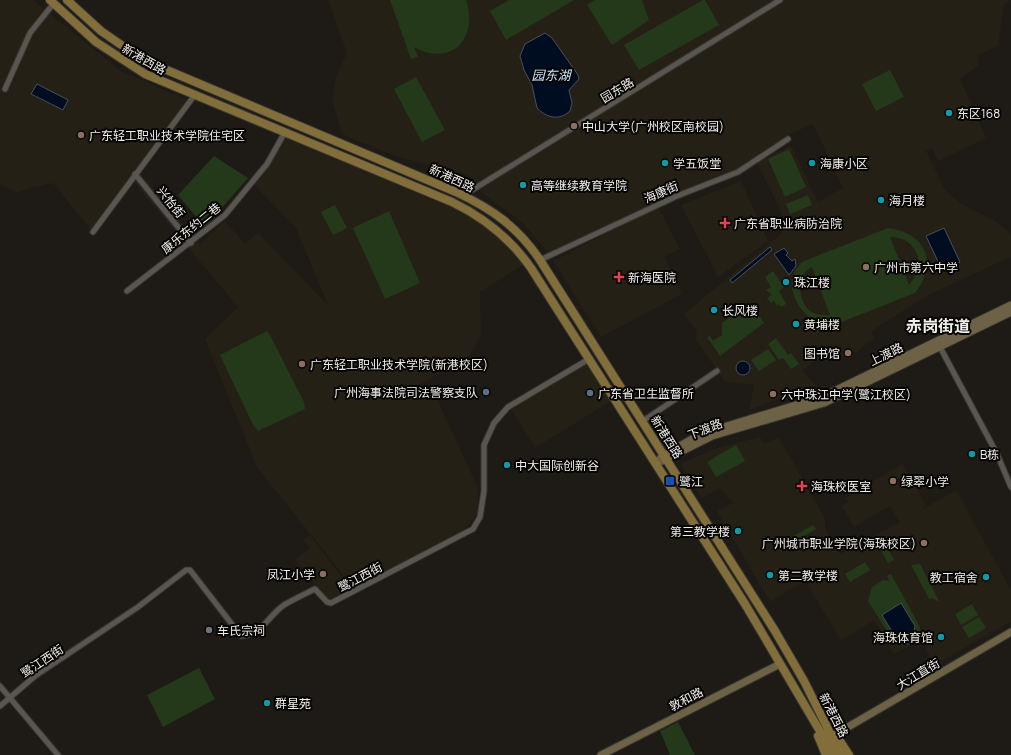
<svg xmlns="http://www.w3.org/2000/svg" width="1011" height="755" viewBox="0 0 1011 755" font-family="Manrope,'Noto Sans SC',sans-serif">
	<rect width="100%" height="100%" fill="#1e1b16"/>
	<!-- built -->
	<path fill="#252015" d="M0 0H33L121 71 187 100 137 170 200 244 225 221 245 244 258 233 328 305 296 228 253 184 284 136 461 210 491 227 523 265 480 292 481 335 469 356 414 388 435 395 477 486 479 511 463 532 379 579 351 585 257 467 205 339 238 307 132 180 93 232 53 183 16 192 0 184Z
		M328 0H1011L1004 5 998 46 979 55 978 66 960 79 986 138 938 161 932 148 926 151 945 190 960 203 995 221 1006 229 1011 235V257L930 294 871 331 874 338 848 359 843 355 832 354 816 360 802 370 816 386 749 410 754 385 725 382 696 340 697 332 684 314 781 234 784 221 780 209 756 162 791 146 818 202 843 188 813 124 788 135 737 169 548 253 523 223 482 193 471 176 395 156 342 134 332 99 336 77 347 53Z
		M741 181 768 241 718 277 681 205Z
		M658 207 680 249 664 257 682 294 601 337 553 261Z
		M587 362 611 401 535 448 510 407Z
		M760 437 765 444 779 437 819 508 825 519V529L840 554 900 522 890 506 854 527 842 506 848 502 846 498 902 464 927 506 907 518 956 490 1011 590V622L934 665 921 639 894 654 874 620 841 641 805 580 770 602 717 511 733 503 730 498 728 499 720 487 702 499 680 464 714 449Z
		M310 535 350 588 332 600 329 601 295 559 310 548 303 540Z"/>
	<!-- green -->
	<path fill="#233919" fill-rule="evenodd" d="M390 0H466C479 38 451 68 414 47L418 57 411 59Z
		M509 0H574L506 40 490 11Z
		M595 0H642L649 20 612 45 587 5Z
		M703 0H705L719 25 639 70 624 45Z
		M890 70 904 97 876 111 862 84Z
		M416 77 445 130 422 142 394 89Z
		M789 149 806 187 785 197 768 159Z
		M214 156 248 178 205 227 178 195Z
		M808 195 812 205 790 214 786 204Z
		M335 205 347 228 333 235 321 212Z
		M389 211 420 283 385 299 353 228Z
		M888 228C926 233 939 263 915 293L816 332 812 325 823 319 814 321C794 307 781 279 804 261ZM890 237C918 237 927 265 909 285ZM812 267 830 315C823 315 814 315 809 310 798 299 795 275 812 267Z
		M773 271 784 287 779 291 786 304 781 307 779 304 777 306 774 301 771 303 767 298 772 295 766 290 771 287 765 277Z
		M750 302 764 323 720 356 707 337 710 336 713 341 722 335V323Z
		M267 331 271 337 304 402 305 409 258 431 253 425 220 355Z
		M776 338 788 355 791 353 799 364 791 369 783 358 779 360 768 344Z
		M768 349 776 360 759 371 751 360Z
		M736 445 745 461 716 477 707 462Z
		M813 525 816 529 793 542 790 538Z
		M882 538 894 560 888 563 876 541Z
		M865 562 870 570 850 582 845 574Z
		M920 564 939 601H938L932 598 929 599 911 565Z
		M891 574 920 627V632L909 645H898L892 639 868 601 872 587 883 580 889 581 887 576Z
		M972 604 978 615 961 625 955 614Z
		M979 617 986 628 969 638 962 627Z
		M199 668 215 699 163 727 147 695Z
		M678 722 695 755H670L660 731Z"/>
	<!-- water -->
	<path fill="#000c1f" stroke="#48505c" d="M545 33 552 38 578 75 579 79 569 90 572 103 570 111C559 121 547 118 537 108L532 85 524 70 520 56 525 44Z
		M37 84 68 100 63 110 31 94Z
		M944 228 960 262 942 270 926 236Z
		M770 247 772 250 732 283 730 280Z
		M784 248 788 253 786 255 792 261 795 259 796 266 789 275 774 254Z
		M736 368a7 7 0 1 1 14 0a7 7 0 1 1-14 0Z
		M901 603 915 626 913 635C899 649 889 626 882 615Z"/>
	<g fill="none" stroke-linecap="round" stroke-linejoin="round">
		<!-- street casing -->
		<g stroke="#373531" stroke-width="7">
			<path id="street" d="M5 89 30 33 54 3
				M135 174 191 243
				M464 195 780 0
				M93 232 194 96
				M540 260 677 196 738 172 788 139
				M127 291 225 215 267 164 285 132
				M940 347 997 454 1011 487
				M643 421 717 371
				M0 686 58 755
				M0 706 35 676 138 607 186 570H190L241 636C262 635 268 616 284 605 294 599 305 594 315 589L327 602 331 603 473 529 480 517 484 491V445L494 423 508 407 589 359"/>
		</g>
		<!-- secondary casing -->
		<g stroke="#373531" stroke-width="9">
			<path id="secondary" d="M662 461 712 436 824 403 1011 312
				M655 463 664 455 701 434 822 397 1011 305
				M836 734 1011 632
				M601 755 780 664"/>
		</g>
		<!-- primary casing -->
		<g stroke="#373531" stroke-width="10">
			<path id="primary" d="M50 0 96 42 145 74 452 202C485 218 510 238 531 268L745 604 834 755
				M67 0 101 31 143 60 456 192C492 209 518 227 540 260L775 631 804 681 841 755
				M836 735 849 755
				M818 736 826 755"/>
		</g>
		<!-- street -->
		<use href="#street" stroke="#595650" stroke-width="5"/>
		<!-- secondary -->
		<use href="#secondary" stroke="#6e6246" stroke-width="7"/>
		<!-- primary -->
		<use href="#primary" stroke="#826e3b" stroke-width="8"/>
	</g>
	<!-- markers -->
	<g fill="#0f9aa8" stroke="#070605" stroke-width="1.5">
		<circle cx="949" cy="113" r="4"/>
		<circle cx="665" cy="163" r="4"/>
		<circle cx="812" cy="163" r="4"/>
		<circle cx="523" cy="185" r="4"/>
		<circle cx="881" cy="200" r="4"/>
		<circle cx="786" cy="282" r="4"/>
		<circle cx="714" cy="310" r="4"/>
		<circle cx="796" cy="324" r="4"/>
		<circle cx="972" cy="454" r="4"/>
		<circle cx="507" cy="465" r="4"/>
		<circle cx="738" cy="531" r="4"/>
		<circle cx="770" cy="575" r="4"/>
		<circle cx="986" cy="577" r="4"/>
		<circle cx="941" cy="637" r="4"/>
		<circle cx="267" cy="703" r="4"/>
	</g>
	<g fill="#8d6e63" stroke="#070605" stroke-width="1.5">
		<circle cx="574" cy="126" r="4"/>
		<circle cx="81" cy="135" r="4"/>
		<circle cx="866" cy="267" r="4"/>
		<circle cx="848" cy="353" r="4"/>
		<circle cx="302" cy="364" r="4"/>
		<circle cx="773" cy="394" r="4"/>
		<circle cx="893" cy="481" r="4"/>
		<circle cx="924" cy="543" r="4"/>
		<circle cx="323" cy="574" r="4"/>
	</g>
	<g fill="#e0444e" stroke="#070605" stroke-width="1.5">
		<path d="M723 217h4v4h4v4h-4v4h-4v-4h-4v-4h4z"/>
		<path d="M617 271h4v4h4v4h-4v4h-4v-4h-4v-4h4z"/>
		<path d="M800 480h4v4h4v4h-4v4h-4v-4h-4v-4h4z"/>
	</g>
	<g fill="#5c6f8a" stroke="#070605" stroke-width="1.5">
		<circle cx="486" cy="392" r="4"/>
		<circle cx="590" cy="393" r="4"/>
	</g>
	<rect fill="#1a4fb4" stroke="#070605" stroke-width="1.5" x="665" y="476" width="10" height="10" rx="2"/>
	<circle fill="#6b7280" stroke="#070605" stroke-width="1.5" cx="209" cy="630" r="4"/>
	<g text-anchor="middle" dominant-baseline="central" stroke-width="4" stroke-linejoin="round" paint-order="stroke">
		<!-- street labels -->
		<g font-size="12" fill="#f1efeb" stroke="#070605">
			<text transform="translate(144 59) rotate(30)">新港西路</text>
			<text transform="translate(617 90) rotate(-31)">园东路</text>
			<text transform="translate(452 178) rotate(25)">新港西路</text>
			<text transform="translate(661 192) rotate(-23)">海康街</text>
			<text transform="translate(171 202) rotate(51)">兴怡街</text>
			<text transform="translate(191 228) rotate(-39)">康乐东约二巷</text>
			<text transform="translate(886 354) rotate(-26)">上渡路</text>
			<text transform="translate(705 429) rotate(-21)">下渡路</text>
			<text transform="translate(667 437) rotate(58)">新港西路</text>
			<text transform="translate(360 577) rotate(-28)">鹭江西街</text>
			<text transform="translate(42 661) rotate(-34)">鹭江西街</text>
			<text transform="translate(918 674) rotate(-31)">大江直街</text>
			<text transform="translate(686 699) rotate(-27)">敦和路</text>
			<text transform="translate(834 715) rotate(63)">新港西路</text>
		</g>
		<!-- poi labels -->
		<g font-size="12" fill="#f1efeb" stroke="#070605" text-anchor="start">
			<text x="957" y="113">东区168</text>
			<text x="582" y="126">中山大学(广州校区南校园)</text>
			<text x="89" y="135">广东轻工职业技术学院住宅区</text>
			<text x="673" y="163">学五饭堂</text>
			<text x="820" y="163">海康小区</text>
			<text x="531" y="185">高等继续教育学院</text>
			<text x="889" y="200">海月楼</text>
			<text x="734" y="223">广东省职业病防治院</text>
			<text x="874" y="267">广州市第六中学</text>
			<text x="628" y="277">新海医院</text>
			<text x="794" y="282">珠江楼</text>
			<text x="722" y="310">长风楼</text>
			<text x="804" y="324">黄埔楼</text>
			<text x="840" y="353" text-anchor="end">图书馆</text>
			<text x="310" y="364">广东轻工职业技术学院(新港校区)</text>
			<text x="478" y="392" text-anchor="end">广州海事法院司法警察支队</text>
			<text x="598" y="393">广东省卫生监督所</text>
			<text x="781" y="394">六中珠江中学(鹭江校区)</text>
			<text x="980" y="454">B栋</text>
			<text x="515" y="465">中大国际创新谷</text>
			<text x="679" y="481">鹭江</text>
			<text x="901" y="481">绿翠小学</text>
			<text x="811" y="486">海珠校医室</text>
			<text x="730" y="531" text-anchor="end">第三教学楼</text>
			<text x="916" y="543" text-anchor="end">广州城市职业学院(海珠校区)</text>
			<text x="315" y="574" text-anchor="end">凤江小学</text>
			<text x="778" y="575">第二教学楼</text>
			<text x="978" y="577" text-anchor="end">教工宿舍</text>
			<text x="217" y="630">车氏宗祠</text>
			<text x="933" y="637" text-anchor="end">海珠体育馆</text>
			<text x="275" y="703">群星苑</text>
		</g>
		<!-- water labels -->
		<g font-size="13" font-style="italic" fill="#c9e2fc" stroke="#070605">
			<text x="551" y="75">园东湖</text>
		</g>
		<!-- district labels -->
		<g font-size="16" font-weight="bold" fill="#f1efeb" stroke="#070605">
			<text x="938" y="326">赤岗街道</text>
		</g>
	</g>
</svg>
